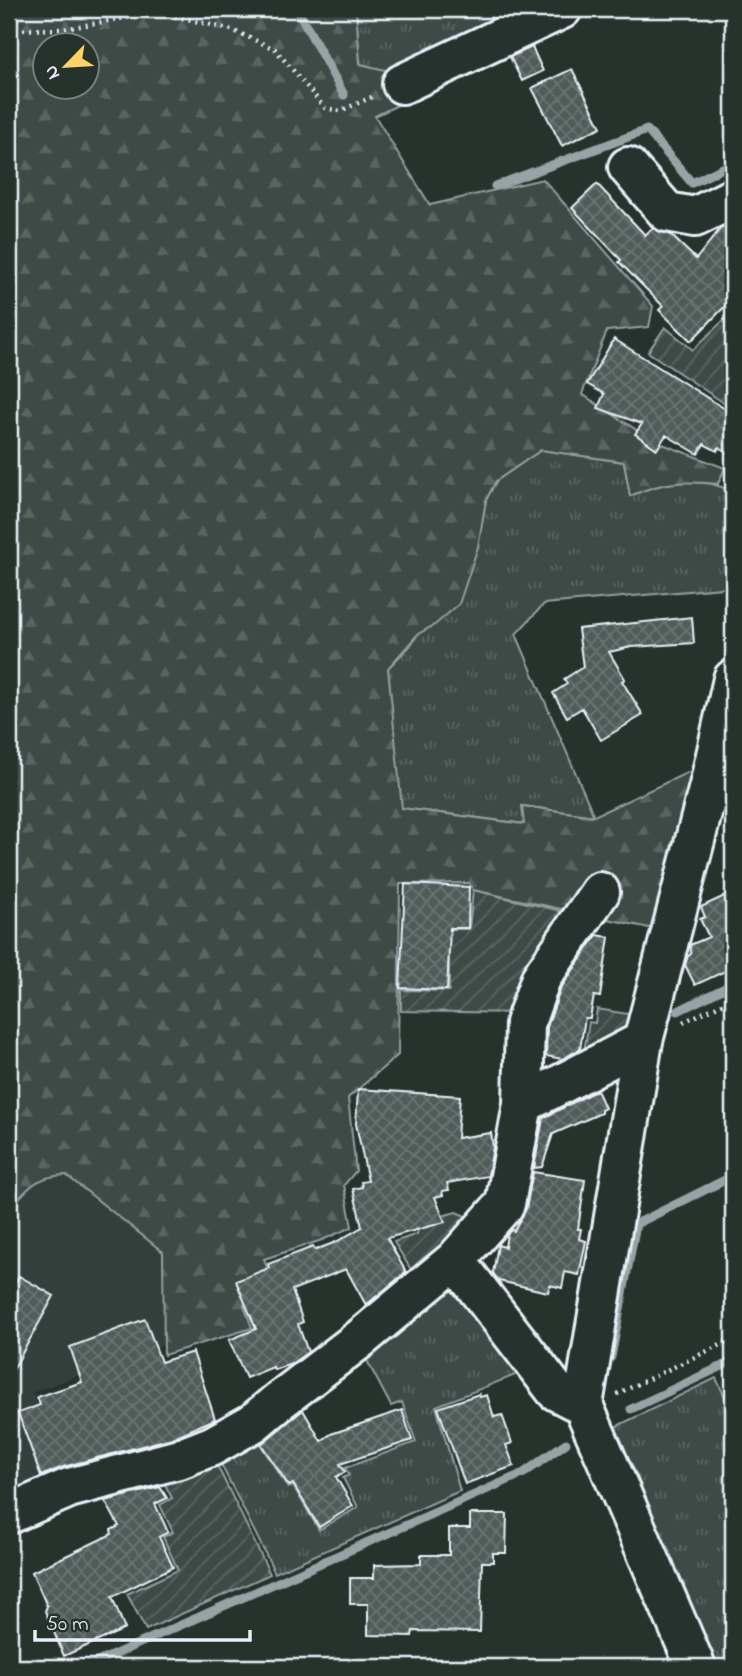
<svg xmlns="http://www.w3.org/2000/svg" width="742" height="1676" viewBox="0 0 742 1676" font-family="'Indie Flower',sans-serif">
	<defs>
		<pattern id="grass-tufts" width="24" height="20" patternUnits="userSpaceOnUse" patternTransform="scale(1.75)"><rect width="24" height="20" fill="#3e4b47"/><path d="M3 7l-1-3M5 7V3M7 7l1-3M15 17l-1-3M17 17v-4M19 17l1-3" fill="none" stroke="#5a6562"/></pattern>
		<pattern id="forest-firs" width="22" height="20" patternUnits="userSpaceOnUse" patternTransform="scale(1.75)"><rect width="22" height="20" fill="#3e4b47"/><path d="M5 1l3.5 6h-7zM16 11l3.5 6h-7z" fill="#5a6562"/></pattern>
		<pattern id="garden-furrows" width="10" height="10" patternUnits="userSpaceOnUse" patternTransform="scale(1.75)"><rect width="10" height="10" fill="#3e4b47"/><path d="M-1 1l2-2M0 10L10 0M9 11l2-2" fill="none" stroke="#5a6562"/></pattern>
		<pattern id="building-cross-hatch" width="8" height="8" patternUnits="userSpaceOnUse" patternTransform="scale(1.75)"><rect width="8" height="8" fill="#505c59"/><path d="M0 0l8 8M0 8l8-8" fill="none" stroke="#697472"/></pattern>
	</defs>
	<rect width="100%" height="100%" fill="#26332d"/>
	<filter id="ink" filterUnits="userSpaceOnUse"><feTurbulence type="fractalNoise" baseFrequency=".0143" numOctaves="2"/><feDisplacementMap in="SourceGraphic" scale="14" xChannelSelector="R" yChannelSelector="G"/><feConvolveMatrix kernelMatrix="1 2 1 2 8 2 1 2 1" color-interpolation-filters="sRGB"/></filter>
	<g filter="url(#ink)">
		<!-- built -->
		<path fill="#333f3a" d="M66 1175 163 1252 164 1345 33 1392 64 1480 9 1506V1209L27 1189 46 1176Z"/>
		<!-- grass -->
		<path fill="url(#grass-tufts)" stroke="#939ea0" stroke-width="2" d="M356 9H531L388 75 385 70 360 64Z
			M541 450 624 462 630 496C663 481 699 474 733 492V587L544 604 516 634 594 816 523 806 525 824 401 808 388 668 410 646 418 634 436 624 478 547 486 500 496 481Z
			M458 1286 523 1372 436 1406 460 1491 275 1573 216 1454 255 1436 288 1488 293 1486 319 1530 358 1507 343 1478 349 1475 345 1468 416 1442 402 1402 391 1406 363 1353Z
			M716 1378 733 1414V1667H719L611 1429Z"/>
		<!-- forest -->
		<path fill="url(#forest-firs)" stroke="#939ea0" stroke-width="2" fill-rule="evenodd" d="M9 9H356L360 64 385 70 404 102 375 116 430 205 543 179 653 306 649 327 607 331 582 394 652 440 725 468 718 484C681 481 664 481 630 496L624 462 541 450 496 481 486 500 478 547 459 604 436 624 418 634 388 668 402 808 524 824 522 806 594 816 693 770 654 929 473 890 469 883 400 884 398 1055 348 1098 356 1171 344 1185 352 1227 322 1240 264 1259 276 1294 244 1305 252 1328 164 1355 163 1252 66 1175C35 1176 29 1188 9 1209ZM46 46H88V88H46Z"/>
		<!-- garden -->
		<path fill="url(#garden-furrows)" stroke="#939ea0" stroke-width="2" d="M733 311V409L648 352 665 327 693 350Z
			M473 890 578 915 519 1013 401 1011V990L449 991V959L445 958 446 929H469Z
			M597 1009 628 1014 624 1037 583 1057 589 1022 595 1023Z
			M456 1212 480 1222 415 1276 394 1242 417 1234 420 1222Z
			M213 1457 270 1574 146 1630 127 1594 178 1570 163 1537 173 1532 160 1505 172 1498 160 1474Z"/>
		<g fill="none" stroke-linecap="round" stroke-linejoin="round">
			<!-- stream -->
			<path stroke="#98a3a5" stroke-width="9" d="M297 9 344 95
				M495 186 647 130 692 183 733 163
				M678 1011 733 984
				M611 1357 636 1224 733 1176
				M631 1409 733 1361
				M86 1667 524 1473 566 1443"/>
		</g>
		<!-- building -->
		<path fill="url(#building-cross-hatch)" stroke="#e8f1f8" stroke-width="2" d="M532 47 543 71 522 81 510 57Z
			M572 69 601 127 562 146 532 88Z
			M597 184 645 235 653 228 671 235 696 259 720 229 733 222V298L691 341 659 310 663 306 619 262 621 260 572 208Z
			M614 339 733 414V456L719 447 717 451 704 444 698 454 666 435 657 449 635 434 642 424 598 408 604 394 587 384Z
			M692 617 694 643 631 647 609 652 625 679 622 681 643 715 601 740 582 708 567 717 553 693 567 684 564 679 583 667 578 629Z
			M405 884 469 887 468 928H450L447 990 400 988Z
			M733 892V989L725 971 695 985 685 965 688 956 691 954 690 945 709 937 700 919 705 917 701 907Z
			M597 935 609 937 600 997 594 996 590 1018H585L580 1049 562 1059 546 1056 547 1027 561 988Z
			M358 1089 460 1096 457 1138 491 1133 493 1147 488 1176 447 1183 449 1190 442 1191 443 1195 435 1197 445 1222 387 1238 406 1272 366 1305 346 1269 292 1290 303 1322 298 1324 308 1352 291 1364 274 1370 273 1367 246 1378 229 1340 256 1329 236 1281 269 1268 268 1264 313 1247 315 1250 336 1242 362 1227 353 1189 362 1187 361 1182 368 1181 356 1124Z
			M597 1090 605 1108 601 1110V1113L553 1134 542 1167 534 1168 543 1118Z
			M533 1172 585 1180 578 1229H581L579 1239 586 1241 579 1275 565 1272 562 1288 550 1285 548 1292 499 1281 493 1273 498 1245 505 1247 507 1234 511 1230 514 1231 526 1209Z
			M19 1276 54 1296 9 1377V1295Z
			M145 1319 161 1362 193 1352 215 1419 172 1438 63 1467 41 1476 18 1413 40 1405 37 1397 82 1382 70 1347Z
			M479 1394 480 1397 487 1395 494 1417 502 1415 512 1443 506 1445 514 1466 465 1484 438 1408Z
			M303 1410 321 1441 331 1434 402 1410 412 1440 340 1464 345 1472 336 1477 353 1506 319 1527 293 1484 289 1486 261 1444Z
			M160 1487 167 1498 155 1504 168 1532 159 1537 173 1567 112 1597 125 1629 64 1656 45 1611 47 1606 32 1572 112 1534 111 1530 119 1526 105 1501Z
			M470 1514H507L506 1553H493V1562H482L480 1632 413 1631 412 1636 368 1635V1604H350V1578H374V1565L421 1564V1555H449V1528H470Z"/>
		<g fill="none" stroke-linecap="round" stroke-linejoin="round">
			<!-- minor casing -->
			<g stroke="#e8f1f8" stroke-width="44">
				<path id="minor" d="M402 84 562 9
					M628 167 667 212 695 217 733 198
					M523 1104 525 1023 541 978 600 892
					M455 1260 505 1204 523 1104 643 1041
					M9 1514 69 1488 179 1459 212 1446 253 1423 279 1401 360 1339 455 1260 556 1391 583 1405
					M696 1667 583 1405 643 1041 710 782 733 679"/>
			</g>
			<!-- path -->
			<path stroke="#e8f1f8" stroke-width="4.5" stroke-dasharray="2 5" stroke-linecap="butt" d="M9 30 64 29 158 12 232 30 275 49 325 108 340 111 372 97
				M683 1022 733 999
				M617 1394 733 1339"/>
			<!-- minor -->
			<use href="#minor" stroke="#26332d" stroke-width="38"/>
		</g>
	</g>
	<!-- margin -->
	<rect width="742" height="1676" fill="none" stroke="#26332d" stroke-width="35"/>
	<rect x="18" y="18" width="707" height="1641" fill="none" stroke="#e8f1f8" stroke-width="2.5" filter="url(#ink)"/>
	<!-- north arrow -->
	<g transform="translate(66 66) rotate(245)"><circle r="33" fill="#26332d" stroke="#747f7e" stroke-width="2"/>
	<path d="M0-5L12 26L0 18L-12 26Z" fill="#ffd166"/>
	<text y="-10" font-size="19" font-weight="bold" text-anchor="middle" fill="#e8f1f8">N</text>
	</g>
	<!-- scale -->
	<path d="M35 1630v10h215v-10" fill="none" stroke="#e8f1f8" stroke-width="3.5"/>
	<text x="46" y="1630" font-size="21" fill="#e8f1f8" stroke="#26332d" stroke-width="5" paint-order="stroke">50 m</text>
</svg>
